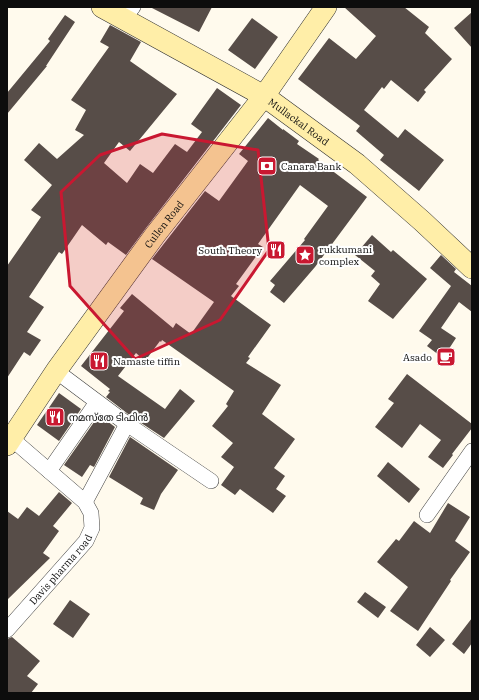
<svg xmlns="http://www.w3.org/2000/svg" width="479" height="700" viewBox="0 0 479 700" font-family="'IBM Plex Serif','Noto Sans Malayalam',serif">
	<rect width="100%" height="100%" fill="#fffaed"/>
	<!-- building -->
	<path fill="#574d48" d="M150 7H212L199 32Z
		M344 7H404L429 27 425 33 452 59 424 90 426 92 418 102 391 80 384 89 382 87 364 110 398 138 405 129 444 160 419 191 380 160 384 155 356 131 360 126 298 79 329 38 356 59 376 36Z
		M472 12V48L454 28Z
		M65 15 75 22 46 66H47L7 114V93L50 41 48 39Z
		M252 18 278 37 255 69 228 50Z
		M110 25 141 42 130 61 177 94 130 151 119 142 104 163 127 183 140 164 153 173 175 144 187 152 202 132 191 124 217 88 241 105 146 228 126 255 108 242 106 245 82 225 62 254 59 252 29 297 44 307 27 332 41 340 30 356 24 352 7 378V266L41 217 31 210 52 185 24 160 39 143 57 159 84 135 75 130 86 110 71 100 109 47 100 42Z
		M268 118 283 130V129L299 141 297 144 319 159 318 160 367 197 315 267 284 303 270 292 275 285 270 281 305 240 304 239 328 206 300 185 258 244 263 247 236 284 239 286 231 296 271 325 248 357 250 358 246 363 281 385 262 414 295 439 274 468 285 476 276 489 286 496 273 513 240 489 235 495 221 485 234 467 221 457 233 443 212 426 228 406 226 404 234 391 162 340 161 342 160 341 145 361 136 353 118 376 165 409 180 389 195 401 164 438 132 417 106 397 110 392 108 391 110 389 81 366 124 311 120 308 132 294 173 328 176 323 191 334 214 302 152 259 205 191 219 201 248 161 239 154Z
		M372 235 391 252 393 250 427 279 393 319 368 301 380 284 371 276 375 271 355 255Z
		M441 255 456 269 454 272 472 286V312L459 302 441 328 456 338 443 358 427 346 432 340 419 331 451 286 430 268Z
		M407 374 472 424V428L452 454 453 455 443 468 428 457 441 440 420 424 402 448 375 427 394 403 388 399Z
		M59 393 81 409 59 441 37 425Z
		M99 415 115 427 94 467 90 465 82 477 64 465Z
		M130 437 178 470 161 494 154 510 140 504 143 498 109 477Z
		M388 462 420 489 409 503 377 476Z
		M59 492 72 503 53 526 59 531 43 553 50 558 7 600V511L18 519 27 507 39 516Z
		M448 503 470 517 455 541 470 552 450 580 451 581 418 631 390 611 408 587 377 562 396 539 399 541 414 521 430 533Z
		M365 592 386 607 378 618 357 602Z
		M70 600 90 614 73 638 53 624Z
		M472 618V643L464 654 452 644Z
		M430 627 445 640 430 657 416 645Z
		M12 637 40 661 27 676 38 684 31 693H7V639Z"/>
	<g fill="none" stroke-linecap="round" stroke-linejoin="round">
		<!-- street casing -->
		<g stroke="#404040" stroke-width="16">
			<g id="street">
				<path d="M123 19 133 7"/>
				<path d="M56 371 127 424 85 502"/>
				<path d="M127 424 211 481"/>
				<path d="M49 471 97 402"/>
				<path d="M427 515 472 451"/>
				<path id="s1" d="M7 630 86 541 92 528 91 513 85 502 12 439"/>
			</g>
		</g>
		<!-- secondary casing -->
		<g stroke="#2f2f2f" stroke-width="22">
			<g id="secondary">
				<path id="s2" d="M102 7 264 96 357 164 422 221 472 268"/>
				<path id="s3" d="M7 445 56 371 155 235 264 96 326 7"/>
			</g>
		</g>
		<!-- street -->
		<use href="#street" stroke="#fff" stroke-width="15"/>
		<!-- secondary -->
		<use href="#secondary" stroke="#ffeea8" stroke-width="21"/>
	</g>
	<!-- marked area -->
	<path fill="#c91831" fill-opacity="0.2" stroke="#c91831" stroke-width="3" stroke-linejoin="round" d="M162 134 258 150 269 250 220 320 135 359 70 286 61 192 100 155Z"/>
	<!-- icons -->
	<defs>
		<g id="bank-square" transform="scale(1)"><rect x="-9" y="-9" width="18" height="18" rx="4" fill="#c91831" stroke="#fff"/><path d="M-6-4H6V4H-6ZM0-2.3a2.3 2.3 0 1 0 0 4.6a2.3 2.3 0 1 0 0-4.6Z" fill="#fff"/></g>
		<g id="restaurant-square" transform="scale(1)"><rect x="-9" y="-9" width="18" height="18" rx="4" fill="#c91831" stroke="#fff"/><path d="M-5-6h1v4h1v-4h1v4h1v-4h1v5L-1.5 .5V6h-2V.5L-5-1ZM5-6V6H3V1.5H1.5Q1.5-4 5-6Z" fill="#fff"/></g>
		<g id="sight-square" transform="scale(1)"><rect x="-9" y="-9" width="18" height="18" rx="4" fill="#c91831" stroke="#fff"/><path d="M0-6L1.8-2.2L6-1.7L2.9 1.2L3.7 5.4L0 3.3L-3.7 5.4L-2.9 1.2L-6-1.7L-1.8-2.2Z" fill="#fff"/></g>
		<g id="cafe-square" transform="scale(1)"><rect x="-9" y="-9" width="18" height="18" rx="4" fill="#c91831" stroke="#fff"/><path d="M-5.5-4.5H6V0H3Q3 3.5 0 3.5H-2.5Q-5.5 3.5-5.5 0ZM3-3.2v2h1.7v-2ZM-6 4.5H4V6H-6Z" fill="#fff"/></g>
	</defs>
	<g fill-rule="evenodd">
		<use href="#bank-square" x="267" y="166"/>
		<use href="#restaurant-square" x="276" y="250"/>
		<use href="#sight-square" x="305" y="255"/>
		<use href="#cafe-square" x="446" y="357"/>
		<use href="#restaurant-square" x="99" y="361"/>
		<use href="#restaurant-square" x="55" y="417"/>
	</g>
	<g text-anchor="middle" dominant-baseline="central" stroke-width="4" stroke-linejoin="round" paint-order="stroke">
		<!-- street labels -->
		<g font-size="10" fill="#0d0d0d" stroke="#fff">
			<text stroke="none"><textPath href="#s2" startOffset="228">Mullackal Road</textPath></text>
			<text stroke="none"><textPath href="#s3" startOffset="271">Cullen Road</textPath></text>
			<text stroke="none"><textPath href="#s1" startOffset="81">Davis pharma road</textPath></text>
		</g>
		<!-- poi labels -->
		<g font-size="10" fill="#0d0d0d" stroke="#fff" text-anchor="start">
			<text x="281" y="166">Canara Bank</text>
			<text x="319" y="249">rukkumani<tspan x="319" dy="12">complex</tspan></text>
			<text x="262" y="250" text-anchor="end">South Theory</text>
			<text x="432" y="357" text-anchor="end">Asado</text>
			<text x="113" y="361">Namaste tiffin</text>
			<text x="69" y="417">നമസ്തേ ടിഫിൻ</text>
		</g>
	</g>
	<!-- border -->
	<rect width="479" height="700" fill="none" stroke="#0d0d0d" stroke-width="16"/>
</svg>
